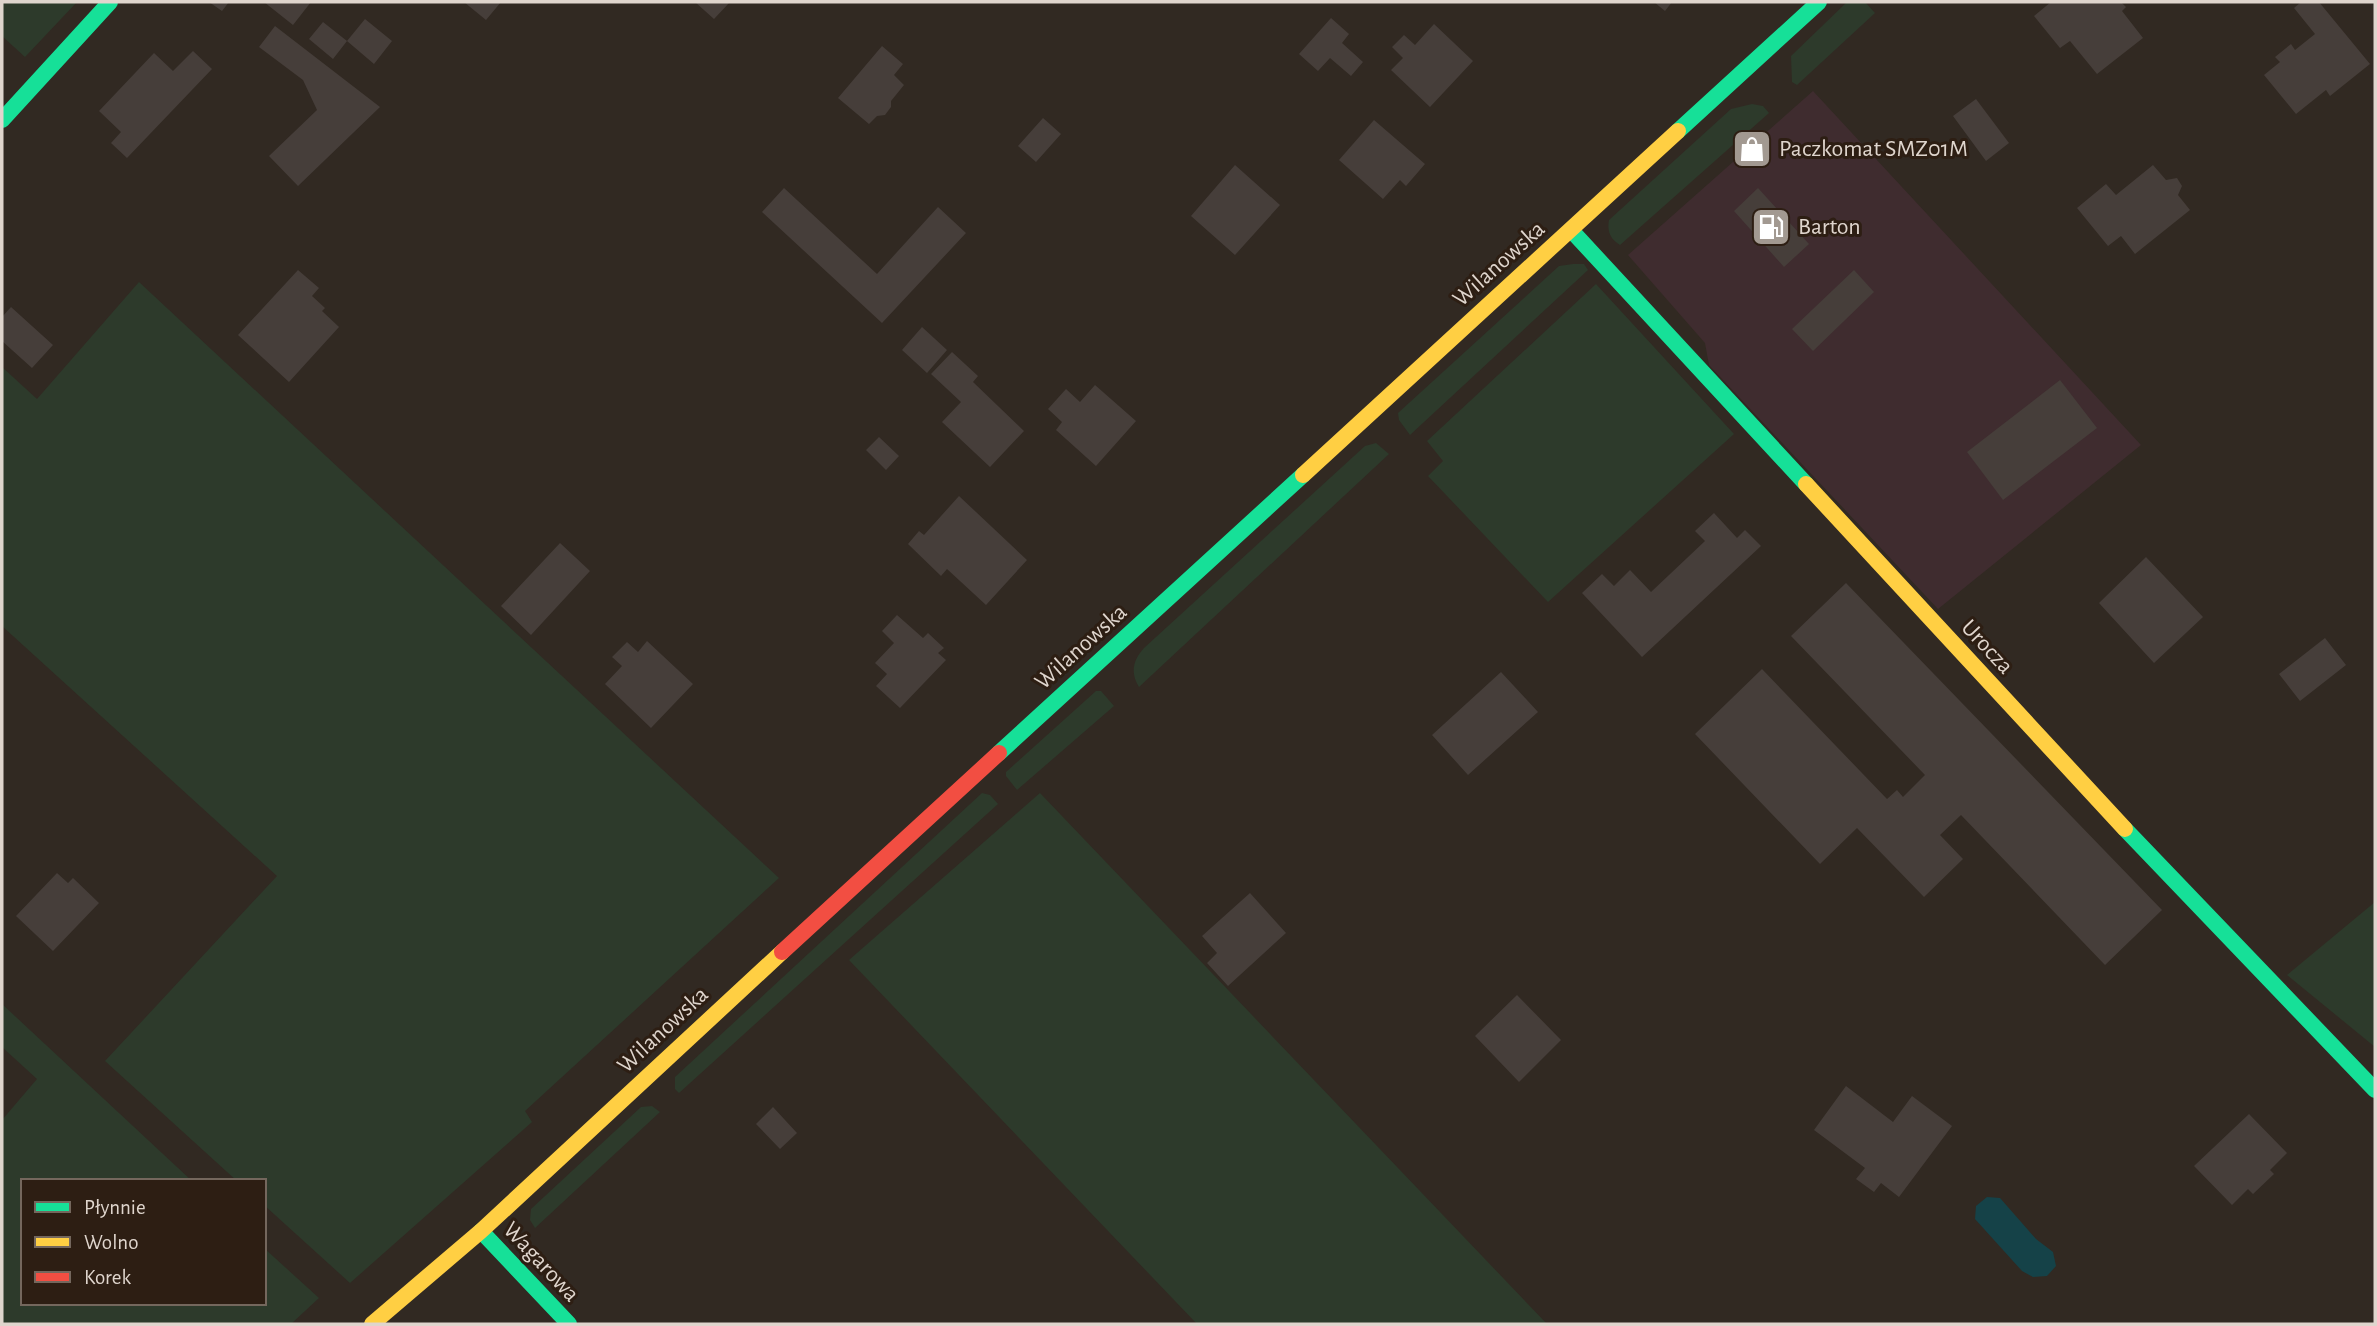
<svg xmlns="http://www.w3.org/2000/svg" width="2377" height="1326" viewBox="0 0 2377 1326" font-family="'Alegreya Sans',sans-serif">
	<rect width="100%" height="100%" fill="#312922"/>
	<!-- commercial -->
	<path fill="#3f2c2f" d="M1813 91 2141 445 1938 609 1709 365 1705 343 1628 255Z"/>
	<!-- green -->
	<path fill="#2d3a2b" d="M2 2H77L25 57 2 36Z
		M1847 2H1865L1875 13 1797 85 1792 82 1791 56Z
		M1752 104 1763 106 1769 113 1620 245C1610 239 1607 231 1609 220L1731 109Z
		M1573 264H1584L1588 270 1410 435 1399 420 1398 413 1559 266Z
		M139 282 779 878 525 1111 532 1122 350 1283 264 1205V1181H237L105 1061 277 876 2 626V367L37 399Z
		M1596 284 1734 434 1548 602 1428 476 1443 461 1427 441Z
		M1376 443 1389 454 1139 687C1130 673 1133 660 1144 648L1365 446Z
		M1096 691H1101L1114 706 1017 790 1006 776V772Z
		M982 793 990 795 998 804 679 1093 675 1089V1077Z
		M1040 793 1547 1324H1197L849 960Z
		M2375 902V1047L2287 975Z
		M2 1004 192 1181H23V1303H264V1248L319 1298 291 1324H2V1120L37 1079 2 1047Z
		M652 1106 660 1112 535 1228 530 1220 531 1209 641 1107Z"/>
	<!-- water -->
	<path fill="#154248" d="M1987 1197 2000 1198 2036 1239 2053 1252 2056 1266 2047 1276 2033 1277 2022 1271 1975 1219 1976 1206Z"/>
	<!-- building -->
	<path fill="#463e3a" d="M209 2H229L222 11Z
		M264 2H311L293 25Z
		M464 2H501L486 20Z
		M695 2H730L714 19Z
		M1654 2H1672L1665 11Z
		M2051 2H2121L2126 7 2122 11 2143 38 2097 74 2070 41 2060 48 2034 16Z
		M2301 2H2319L2370 64 2330 96 2326 90 2296 114 2264 75 2280 62 2275 57 2291 44 2295 50 2315 34 2294 8Z
		M1331 18 1349 34 1342 43 1363 62 1351 76 1330 58 1318 71 1299 54Z
		M365 19 392 41 374 64 347 41 333 59 309 39 323 22 347 41Z
		M1434 24 1473 61 1430 107 1391 70 1403 58 1392 47 1404 35 1415 45Z
		M275 26 380 107 298 186 269 156 317 110 303 80 259 47Z
		M882 46 903 64 894 75 904 85 891 101V107L885 115 877 116 869 124 838 98Z
		M193 51 212 69 127 158 111 143 121 132 99 111 154 53 173 71Z
		M1976 99 2009 143 1986 161 1953 116Z
		M1043 118 1061 134 1036 162 1018 146Z
		M1374 120 1425 164 1406 186 1400 180 1383 199 1339 160Z
		M1235 165 1280 205 1235 255 1191 216Z
		M2153 165 2166 180 2177 178 2182 186 2178 195 2190 210 2135 254 2121 236 2108 246 2077 208 2106 184 2116 195Z
		M784 188 877 274 938 207 966 233 882 323 762 212Z
		M1758 188 1809 244 1784 267 1734 211Z
		M298 270 319 288 312 296 325 308 322 311 339 327 289 382 238 335Z
		M1854 270 1874 292 1813 351 1792 329Z
		M11 307 53 345 32 368 2 341V317Z
		M922 327 947 350 927 373 902 350Z
		M952 352 978 376 973 382 1024 431 990 467 942 422 961 402 931 374Z
		M2060 380 2097 428 2003 500 1967 452Z
		M1095 385 1136 421 1096 466 1056 430 1062 422 1048 409 1066 389 1080 402Z
		M879 437 899 456 886 470 866 450Z
		M959 496 1027 560 986 605 947 569 941 576 908 544 919 531 924 535Z
		M1714 513 1737 538 1745 530 1761 546 1642 657 1582 593 1602 574 1614 586 1630 570 1651 592 1705 541 1695 531Z
		M560 543 590 571 531 635 501 606Z
		M2146 557 2203 617 2154 663 2099 603Z
		M1846 583 2162 910 2105 965 1961 815 1940 835 1963 859 1924 897 1857 828 1820 864 1695 734 1762 669 1887 799 1897 790 1903 797 1925 775 1791 636Z
		M897 615 923 638 928 633 944 648 938 653 946 660 900 708 876 686 887 674 875 663 894 643 882 631Z
		M2325 638 2346 665 2300 701 2279 674Z
		M647 641 693 684 651 728 605 684 622 666 612 657 627 642 638 652Z
		M1501 672 1538 712 1468 775 1432 735Z
		M57 873 68 883 73 878 99 903 53 951 16 916Z
		M1250 893 1286 933 1228 986 1207 963 1217 953 1202 936Z
		M1517 995 1561 1040 1519 1082 1475 1036Z
		M1846 1086 1893 1122 1912 1096 1952 1126 1899 1197 1881 1183 1874 1192 1856 1179 1865 1168 1814 1130Z
		M773 1107 797 1133 780 1149 756 1124Z
		M2249 1114 2287 1153 2270 1170 2274 1174 2253 1194 2248 1189 2232 1205 2194 1166Z"/>
	<g fill="none" stroke-linecap="round" stroke-linejoin="round">
		<!-- fast -->
		<path stroke="#16e098" stroke-width="16" d="M2 120 110 2
			M1678 131 1819 2
			M1571 230 1806 484
			M999 753 1303 475
			M2125 829 2375 1090
			M481 1231 569 1324"/>
		<!-- slow -->
		<path stroke="#ffcf43" stroke-width="16" d="M1303 475 1678 131
			M1806 484 2125 829
			M372 1324 481 1231 782 952"/>
		<!-- jam -->
		<path stroke="#f24e42" stroke-width="16" d="M782 952 999 753"/>
	</g>
	<!-- icons -->
	<defs>
		<g id="shop-square" transform="scale(2.0125)"><rect x="-9" y="-9" width="18" height="18" rx="4" fill="#a29991" stroke="#2d1e13"/><path d="M-5-2.5h2.3a2.7 3.5 0 0 1 5.4 0H5L5.5 6h-11ZM-1.5-2.5h3a1.5 2.3 0 0 0-3 0Z" fill="#fff"/></g>
		<g id="fuel-square" transform="scale(2.0125)"><rect x="-9" y="-9" width="18" height="18" rx="4" fill="#a29991" stroke="#2d1e13"/><path d="M-5.5-6h7V0h2V4h1.3V-2.5L3-4.5l.8-.8L6-3V5H2.5V1h-1V6h-7ZM-4.2-4.7v3.2H.2V-4.7Z" fill="#fff"/></g>
	</defs>
	<g fill-rule="evenodd">
		<use href="#shop-square" x="1752" y="149"/>
		<use href="#fuel-square" x="1771" y="227"/>
	</g>
	<g text-anchor="middle" dominant-baseline="central" stroke-width="6" stroke-linejoin="round" paint-order="stroke">
		<!-- poi labels -->
		<g font-size="24" fill="#dfd5cd" stroke="#2d1e13" text-anchor="start">
			<text x="1779" y="149">Paczkomat SMZ01M</text>
			<text x="1798" y="227">Barton</text>
		</g>
		<!-- street labels -->
		<g font-size="24" fill="#dfd5cd" stroke="#2d1e13">
			<text transform="translate(1499 264) rotate(-42)">Wilanowska</text>
			<text transform="translate(1081 647) rotate(-42)">Wilanowska</text>
			<text transform="translate(1987 647) rotate(47)">Urocza</text>
			<text transform="translate(663 1030) rotate(-43)">Wilanowska</text>
			<text transform="translate(541 1262) rotate(47)">Wagarowa</text>
		</g>
	</g>
	<!-- border -->
	<rect width="2377" height="1326" fill="none" stroke="#dfd5cd" stroke-width="7"/>
	<!-- legend -->
	<rect x="21" y="1179" width="245" height="126" fill="#2d1e13" stroke="#74675d" stroke-width="2"/>
	<rect x="35" y="1202" width="35" height="10" fill="#16e098" stroke="#74675d" stroke-width="2"/>
	<text x="84" y="1214" font-size="21" fill="#dfd5cd">Płynnie</text>
	<rect x="35" y="1237" width="35" height="10" fill="#ffcf43" stroke="#74675d" stroke-width="2"/>
	<text x="84" y="1249" font-size="21" fill="#dfd5cd">Wolno</text>
	<rect x="35" y="1272" width="35" height="10" fill="#f24e42" stroke="#74675d" stroke-width="2"/>
	<text x="84" y="1284" font-size="21" fill="#dfd5cd">Korek</text>
</svg>
